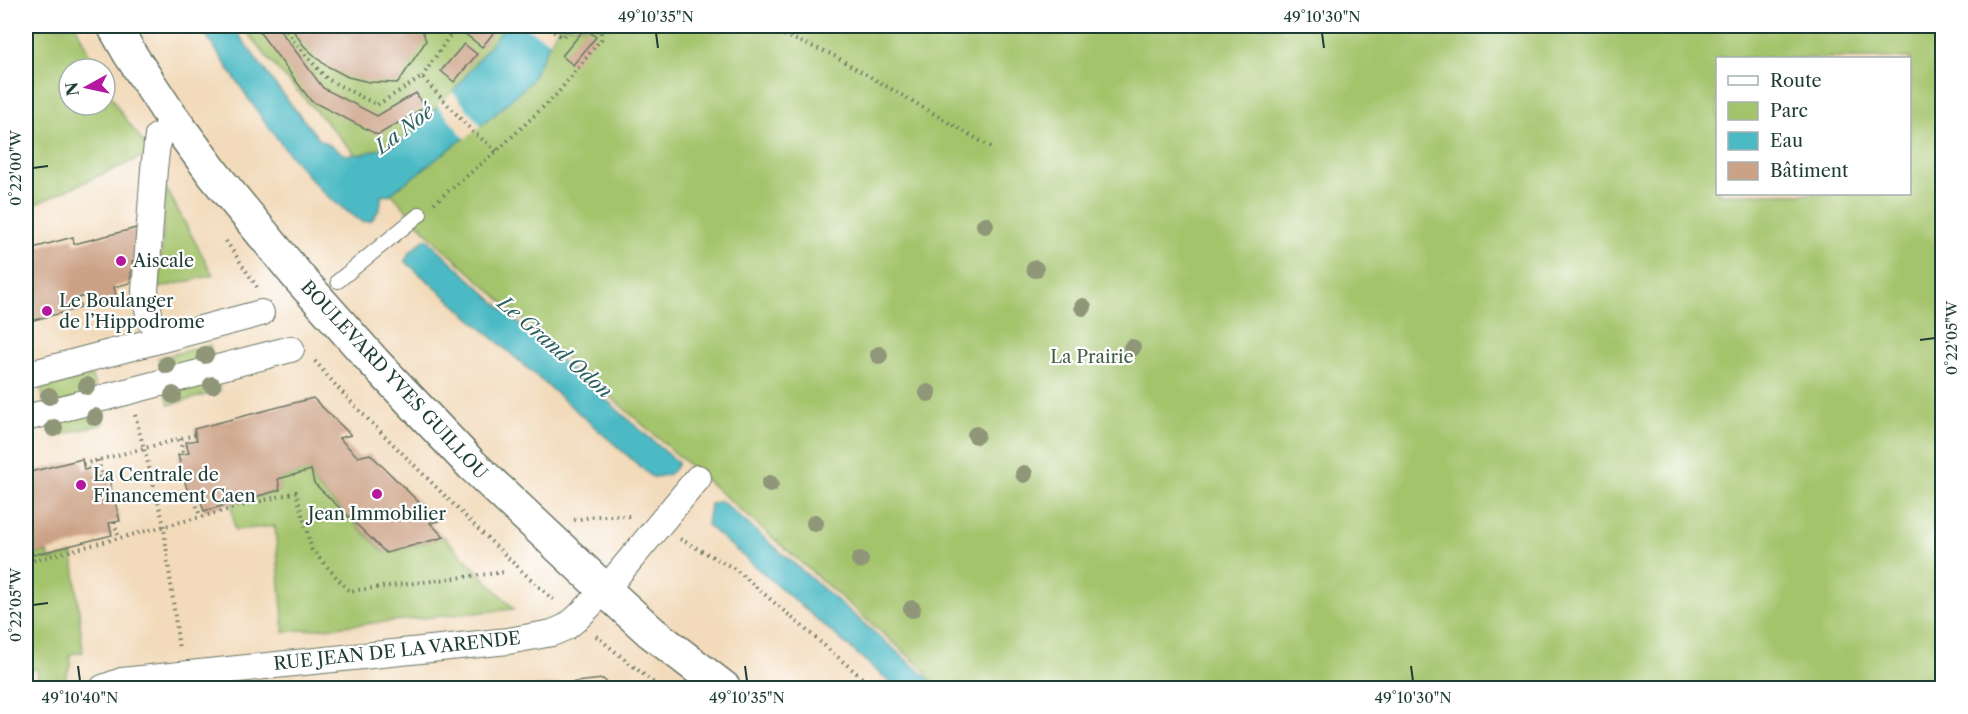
<svg xmlns="http://www.w3.org/2000/svg" width="1968" height="714" viewBox="0 0 1968 714" font-family="'Libre Caslon Text',serif">
	<rect width="100%" height="100%" fill="#fff"/>
	<filter id="ink" filterUnits="userSpaceOnUse"><feTurbulence type="fractalNoise" baseFrequency=".0167" numOctaves="2"/><feDisplacementMap in="SourceGraphic" scale="12" xChannelSelector="R" yChannelSelector="G"/><feConvolveMatrix kernelMatrix="1 2 1 2 8 2 1 2 1" color-interpolation-filters="sRGB"/></filter>
	<filter id="wash" filterUnits="userSpaceOnUse"><feTurbulence type="fractalNoise" baseFrequency=".008" numOctaves="4" result="noise"/><feDisplacementMap in="SourceGraphic" scale="24" xChannelSelector="R" yChannelSelector="G"/><feGaussianBlur stdDeviation="1.35" result="paint"/><feColorMatrix in="noise" values="0 0 0 0 0 0 0 0 0 0 0 0 0 0 0 0 0 1.4 0 .05"/><feComposite in="paint" operator="in"/></filter>
	<g filter="url(#wash)">
		<rect width="100%" height="100%" fill="#f2daba"/>
		<!-- green -->
		<path fill="#a4c46c" stroke="#628050" stroke-width="1.5" fill-rule="evenodd" d="M26 26H76L96 69H69V105H105V86L119 110 151 153 26 208Z
			M242 26H1942V688H939L924 675 927 672 535 331 435 241 270 61ZM1718 58H1910V194H1718Z
			M166 188 213 275 159 288Z
			M210 345 214 363 163 376 158 358Z
			M216 375 220 391 169 405 165 389Z
			M92 376 97 394 45 407 41 388Z
			M100 408 104 424 53 437 48 421Z
			M311 470 314 483 385 553 444 537 514 609 284 632 275 526 235 530 231 503 280 491 278 479Z
			M30 544 33 555 48 552 50 560 73 554 83 652 70 654 71 664 61 688H39L37 669 26 670V545Z"/>
		<!-- water -->
		<path fill="#4cbac4" stroke="#367c7c" stroke-width="1.5" d="M200 26H232L277 87 319 139 346 155 363 154 399 143 453 92 505 26H558L530 82 492 117 389 195 381 196C382 208 378 212 371 221L362 222C349 212 334 203 322 191 274 142 238 82 200 26Z
			M426 238 499 306 678 463C672 476 666 476 652 477L405 261 410 252Z
			M721 501 924 675 939 688H897L707 525 710 504Z"/>
		<!-- pier -->
		<path fill="#f2daba" d="M522 26H558L550 42Z
			M453 92 481 126 465 139 437 105Z"/>
		<g id="blocks">
			<!-- building -->
			<path fill="#cca286" d="M255 26H277L323 88 377 116 416 93 425 107 378 135 311 101Z
				M290 26H421L426 41 398 83 369 82 348 77 325 65 304 46Z
				M463 26H499L482 47 460 30Z
				M585 28 596 37 573 65 562 56Z
				M464 44 477 54 454 82 441 71Z
				M144 226 140 259 132 261 130 283 114 287 117 299 91 305 88 295 78 298 81 308 26 322V257L35 254 33 248 73 237 74 244Z
				M313 398 351 435 339 438 358 457 370 454 438 521 430 523 444 537 386 553 353 521 357 518 353 514 349 517 314 483 311 470 278 479 280 490 204 511 200 499 190 501 178 455 189 453 186 442 197 440 194 429Z
				M82 459 84 470 94 467 97 477 108 475 120 521 109 523 112 535 33 555 30 544 26 545V473Z
				M603 679 613 688H529V687Z"/>
		</g>
	</g>
	<g filter="url(#ink)">
		<use href="#blocks" fill-opacity="0" stroke="#697463" stroke-width="1.5"/>
		<g fill="none" stroke-linecap="round" stroke-linejoin="round">
			<!-- lane casing -->
			<g stroke="#697463" stroke-width="16">
				<path id="lane" d="M338 281 420 214"/>
			</g>
			<!-- street casing -->
			<g stroke="#697463" stroke-width="28">
				<path id="street" d="M150 320 145 291 154 169 158 136
					M26 375 261 313
					M26 418 291 349
					M103 688 122 681 508 641 552 633 566 627 576 619 605 590 698 478"/>
			</g>
			<!-- secondary casing -->
			<g stroke="#697463" stroke-width="36">
				<path id="secondary" d="M114 26 130 54 170 115 215 176 300 279 374 362 472 465 605 590 651 632 724 688"/>
			</g>
			<!-- path -->
			<path stroke="#697463" stroke-width="4" stroke-dasharray="1.5 4.5" stroke-linecap="butt" d="M283 26 295 43 327 79 377 105 422 77 473 132 497 151
				M543 26 563 37 570 26
				M762 26 831 54 991 147
				M422 77 456 26
				M434 203 497 151 557 94 601 39V29L607 26
				M226 241 257 287
				M315 361C345 398 380 431 413 464 460 511 506 558 556 602
				M135 415 163 521 179 649
				M180 439 183 454
				M98 460 102 476
				M83 464 195 435
				M195 500 200 516
				M574 520 597 516H632
				M114 522 119 538
				M680 539 735 569 874 688
				M26 587H30L27 562 296 492 312 550 349 591 505 572
				M596 636 660 688"/>
			<!-- lane -->
			<use href="#lane" stroke="#fff" stroke-width="14"/>
			<!-- street -->
			<use href="#street" stroke="#fff" stroke-width="26"/>
			<!-- secondary -->
			<use href="#secondary" stroke="#fff" stroke-width="33"/>
		</g>
		<!-- trees -->
		<g fill="#909678">
			<circle cx="985" cy="225" r="9"/>
			<circle cx="1035" cy="269" r="9"/>
			<circle cx="1083" cy="307" r="9"/>
			<circle cx="1132" cy="348" r="9"/>
			<circle cx="205" cy="355" r="9"/>
			<circle cx="879" cy="355" r="9"/>
			<circle cx="167" cy="365" r="9"/>
			<circle cx="212" cy="385" r="9"/>
			<circle cx="87" cy="386" r="9"/>
			<circle cx="928" cy="393" r="9"/>
			<circle cx="173" cy="395" r="9"/>
			<circle cx="49" cy="396" r="9"/>
			<circle cx="95" cy="417" r="9"/>
			<circle cx="54" cy="428" r="9"/>
			<circle cx="976" cy="435" r="9"/>
			<circle cx="1024" cy="474" r="9"/>
			<circle cx="770" cy="484" r="9"/>
			<circle cx="815" cy="523" r="9"/>
			<circle cx="860" cy="560" r="9"/>
			<circle cx="912" cy="609" r="9"/>
		</g>
	</g>
	<!-- ticks -->
	<path fill="none" stroke="#1f3d34" stroke-width="2" d="M656 33 658 48M1322 33 1324 48M33 168 48 166M1920 340 1935 338M33 605 48 603M78 666 80 681M745 666 747 681M1411 666 1413 681"/>
	<!-- markers -->
	<g fill="#b5179e" stroke="#fff" stroke-width="2">
		<circle cx="121" cy="261" r="6"/>
		<circle cx="47" cy="311" r="6"/>
		<circle cx="81" cy="485" r="6"/>
		<circle cx="377" cy="494" r="6"/>
	</g>
	<g text-anchor="middle" dominant-baseline="central" stroke-width="4.5" stroke-linejoin="round" paint-order="stroke">
		<!-- poi labels -->
		<g font-size="18" fill="#1f3d34" stroke="#fff" text-anchor="start">
			<text x="133" y="261">Aiscale</text>
			<text x="59" y="301">Le Boulanger<tspan x="59" dy="21">de l’Hippodrome</tspan></text>
			<text x="93" y="475">La Centrale de<tspan x="93" dy="21">Financement Caen</tspan></text>
			<text x="377" y="514" text-anchor="middle">Jean Immobilier</text>
		</g>
		<!-- park labels -->
		<g font-size="18" fill="#405f42" stroke="#fff">
			<text x="1092" y="357">La Prairie</text>
		</g>
		<!-- street labels -->
		<g font-size="18" fill="#1f3d34" stroke="#fff">
			<text transform="translate(394 380) rotate(47)">BOULEVARD YVES GUILLOU</text>
			<text transform="translate(397 651) rotate(-6)">RUE JEAN DE LA VARENDE</text>
		</g>
		<!-- water labels -->
		<g font-size="20" font-style="italic" fill="#2c625f" stroke="#fff">
			<text transform="translate(404 129) rotate(-37)">La Noé</text>
			<text transform="translate(555 347) rotate(41)">Le Grand Odon</text>
		</g>
	</g>
	<!-- margin -->
	<rect width="1968" height="714" fill="none" stroke="#fff" stroke-width="66"/>
	<!-- legend -->
	<rect x="1716" y="57" width="195" height="138" fill="#ffffff" stroke="#a5b1ae" stroke-width="1.5"/>
	<rect x="1728" y="76" width="30" height="9" fill="#ffffff" stroke="#a5b1ae" stroke-width="1.5"/>
	<text x="1770" y="87" font-size="18" fill="#1f3d34">Route</text>
	<rect x="1728" y="102" width="30" height="18" fill="#a4c46c" stroke="#a5b1ae" stroke-width="1.5"/>
	<text x="1770" y="117" font-size="18" fill="#1f3d34">Parc</text>
	<rect x="1728" y="132" width="30" height="18" fill="#4cbac4" stroke="#a5b1ae" stroke-width="1.5"/>
	<text x="1770" y="147" font-size="18" fill="#1f3d34">Eau</text>
	<rect x="1728" y="162" width="30" height="18" fill="#cca286" stroke="#a5b1ae" stroke-width="1.5"/>
	<text x="1770" y="177" font-size="18" fill="#1f3d34">Bâtiment</text>
	<!-- north arrow -->
	<g transform="translate(87 87) rotate(262)"><circle r="28" fill="#ffffff" stroke="#a5b1ae" stroke-width="1.5"/>
	<path d="M0-4.5L10 22L0 15L-10 22Z" fill="#b5179e"/>
	<text y="-9" font-size="16" font-weight="bold" text-anchor="middle" fill="#1f3d34">N</text>
	</g>
	<rect x="33" y="33" width="1902" height="648" fill="none" stroke="#1f3d34" stroke-width="2"/>
	<g font-size="15" text-anchor="middle" fill="#1f3d34">
		<text x="656" y="22">49°10'35"N</text>
		<text x="1322" y="22">49°10'30"N</text>
		<text transform="translate(16 168) rotate(-90)" y="5">0°22'00"W</text>
		<text transform="translate(1952 338) rotate(-90)" y="5">0°22'05"W</text>
		<text transform="translate(16 605) rotate(-90)" y="5">0°22'05"W</text>
		<text x="80" y="703">49°10'40"N</text>
		<text x="747" y="703">49°10'35"N</text>
		<text x="1413" y="703">49°10'30"N</text>
	</g>
</svg>
